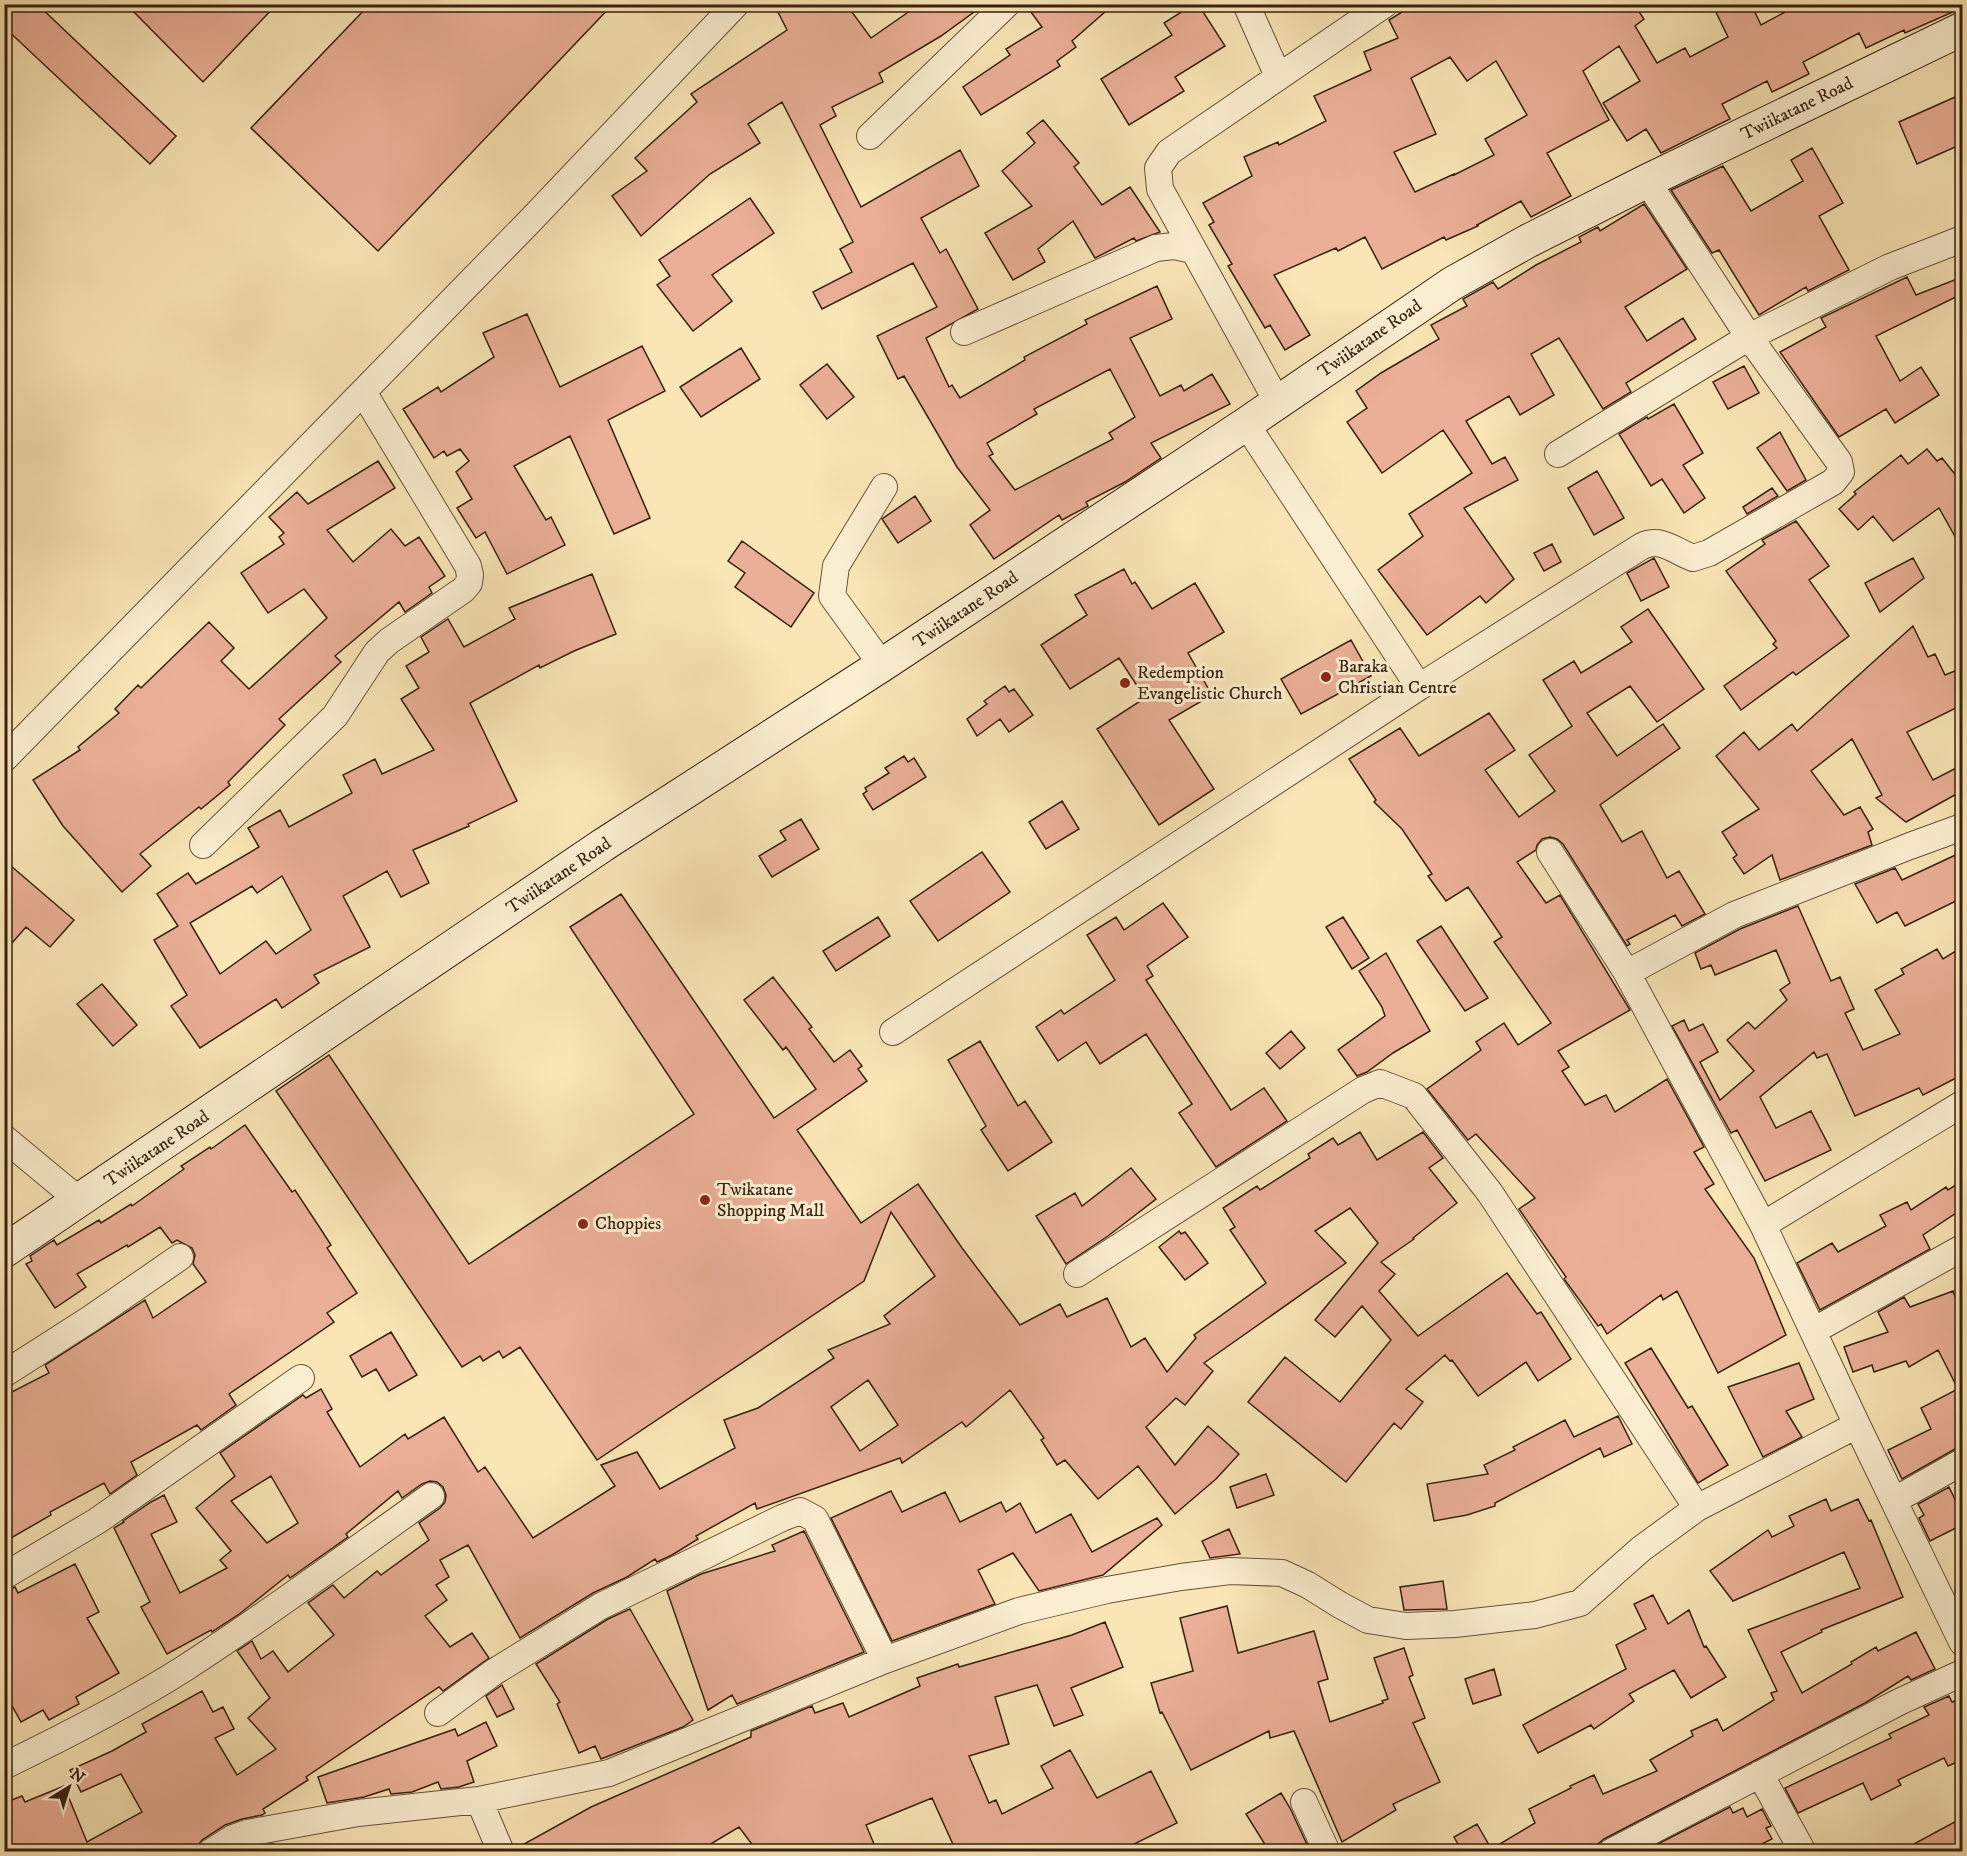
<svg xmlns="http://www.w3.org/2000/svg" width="1967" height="1856" viewBox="0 0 1967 1856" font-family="'IM FELL DW Pica',serif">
	<rect width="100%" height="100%" fill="#f9e5b6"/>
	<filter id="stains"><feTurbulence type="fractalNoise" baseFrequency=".00333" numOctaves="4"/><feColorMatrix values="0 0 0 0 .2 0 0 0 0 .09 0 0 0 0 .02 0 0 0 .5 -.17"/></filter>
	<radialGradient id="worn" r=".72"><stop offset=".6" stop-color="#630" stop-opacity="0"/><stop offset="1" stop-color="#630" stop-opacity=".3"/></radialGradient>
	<!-- building -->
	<path fill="#eaaf96" stroke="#372110" stroke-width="1.5" fill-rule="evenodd" d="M4 4H37L176 136 150 164 4 27Z
		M126 4H277L203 82Z
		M370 4H613L378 251 251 128Z
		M793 4H846L871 38 920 4H985L941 36 879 73 883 82 832 107 836 116 820 125 861 207 960 150 979 186 921 218 940 253 946 249 978 309 926 338 949 387 952 385 960 398 1025 360 1024 357 1087 324 1085 320 1157 286 1172 319 1130 338 1160 396 1181 385 1184 391 1212 374 1230 404 1151 443 1161 458 1125 482 1086 502 1088 506 1062 520 1059 515 994 559 970 525 990 510 957 467 904 376 898 379 877 336 937 307 913 263 822 309 813 292 852 272 840 249 853 242 782 102 748 124 760 143 710 174 641 236 612 196 647 171 635 158 697 102 691 94 787 30 778 12ZM1110 369 1135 417 1109 433 1113 439 1015 490 989 456 993 454 987 443 1037 414 1034 409Z
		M1025 4H1114L1072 41 1076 47 1057 61 1060 66 981 115 963 87 1010 55 1006 49 1042 27Z
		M1194 4H1198L1225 46 1175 77 1184 91 1129 125 1101 79 1172 35 1164 23Z
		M1415 4H1634L1644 19 1635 26 1657 63 1685 48 1690 57 1728 37 1712 4H1751L1761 25 1800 4H1962V8L1905 33 1904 30 1866 48 1859 33 1803 62 1809 74 1772 92 1767 81 1722 104 1730 119 1661 153 1646 129 1627 141 1603 103 1640 81 1619 46 1583 71 1609 120 1547 153 1571 196 1531 217 1521 201 1477 225 1478 226 1446 240 1444 237 1382 269 1365 237 1338 251 1336 248 1274 275 1310 335 1285 350 1270 325 1265 328 1228 266 1232 264 1209 225 1214 222 1203 203 1252 176 1244 157 1278 142 1279 145 1326 121 1314 96 1371 70 1364 52 1398 38 1389 20ZM1450 57 1467 81 1496 61 1527 115 1485 139 1494 155 1454 175V174L1415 192 1394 152 1436 134 1411 78Z
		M1962 94V144L1917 164 1899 122Z
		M1043 120 1079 163 1074 167 1102 205 1130 187 1160 232 1136 241 1134 238 1095 258 1073 221 1038 249 1045 262 1013 280 985 233 1032 206 1002 171 1035 143 1027 133Z
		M1812 148 1843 203 1819 216 1849 270 1808 291 1806 287 1759 315 1719 250 1712 253 1671 190 1723 166 1751 211 1803 181 1791 160Z
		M750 198 774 233 712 275 732 301 693 331 657 285 670 276 659 260Z
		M1644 204 1687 269 1625 307 1647 341 1683 318 1696 339 1626 383 1631 392 1603 409 1559 338 1531 354 1554 395 1520 415 1509 396 1466 421 1492 464 1505 457 1518 480 1464 508 1514 579 1486 603 1480 596 1427 635 1378 570 1423 536 1409 514 1472 473 1443 430 1382 473 1347 422 1367 408 1356 391 1381 373 1439 339 1431 325 1467 306 1463 299 1493 282 1498 289 1536 265 1581 242 1579 237 1598 227 1600 231Z
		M1907 277 1916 295 1962 277V294L1876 336 1900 381 1921 367 1939 395 1895 423 1886 409 1839 437 1780 352 1826 327 1821 318Z
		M527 314 560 387 642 346 665 391 608 420 650 518 614 534 570 436 514 466 546 520 551 517 565 545 507 574 485 532 476 538 457 508 472 499 456 472 469 461 460 449 447 456 444 451 434 458 403 409 438 387 441 392 494 357 483 333Z
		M741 348 760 379 701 417 680 387Z
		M827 364 854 397 827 419 800 385Z
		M1744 366 1759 393 1728 409 1713 382Z
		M1674 404 1703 453 1683 465 1705 498 1684 513 1662 479 1651 486 1619 434 1647 417 1648 419Z
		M1780 432 1806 480 1787 491 1757 448Z
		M1927 449 1937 461 1942 458 1962 483V549L1939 508 1893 541 1873 516 1858 530 1839 509 1856 494 1854 492 1901 455 1908 464Z
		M378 461 395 488 327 530 353 562 391 529 405 546 419 537 445 576 429 587 432 593 405 612 399 602 335 656 341 662 279 719 285 725 228 782 230 785 201 809 199 807 140 854 151 866 122 892 63 826 33 780 80 750 78 747 119 713 115 709 138 685 141 688 209 622 234 648 221 661 249 689 327 618 304 589 268 613 241 573 284 544 279 537 284 533 269 517 297 492 308 504Z
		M1597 471 1624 518 1594 535 1568 488Z
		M1772 488 1778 496 1747 514 1743 507Z
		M915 496 931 521 898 543 882 519Z
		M1796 521 1829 566 1809 580 1849 636 1796 675 1793 672 1741 710 1724 686 1777 648 1773 644 1776 641 1726 571 1765 544 1762 540Z
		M742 541 814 593 791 627 735 587 745 573 728 561Z
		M1552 544 1561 562 1544 571 1534 553Z
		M1654 558 1669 587 1641 601 1627 573Z
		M1913 558 1924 578 1880 612 1865 583Z
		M1124 569 1132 584 1135 582 1152 609 1195 583 1224 632 1188 653 1212 695 1169 720 1214 789 1159 825 1097 729 1145 698 1119 658 1070 689 1041 645 1087 615 1075 595Z
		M592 574 616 634 574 651 540 668 539 665 470 703 517 801 468 824 469 826 413 850 429 883 401 897 387 871 343 896 370 947 314 975 319 983 282 1008 276 999 200 1048 171 1006 187 995 154 940 178 926 157 894 188 873 196 884 259 847 248 828 280 810 289 827 352 793 343 775 375 759 382 774 434 750 401 699 419 688 406 666 429 652 421 637 448 619 464 647 515 619 509 608ZM282 876 311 930 276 954 266 941 220 974 190 923 252 886 257 893Z
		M1648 609 1704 689 1657 722 1630 686 1587 713 1617 756 1663 724 1680 748 1600 805 1622 842 1642 831 1667 878 1679 871 1705 914 1682 926 1675 915 1627 940 1630 944 1627 946 1563 844 1557 839 1550 837 1542 839 1537 845 1536 850 1517 862 1546 903 1560 895 1630 1010 1558 1051 1569 1067 1562 1071 1585 1105 1606 1095 1615 1112 1667 1079 1704 1147 1694 1152 1714 1184 1705 1189 1754 1258 1786 1335 1718 1373 1677 1291 1663 1300 1661 1295 1607 1334 1601 1324 1598 1326 1570 1287 1564 1279 1566 1277 1519 1209 1535 1198 1476 1134 1468 1140 1427 1089 1481 1050 1476 1042 1504 1023 1518 1045 1551 1023 1494 942 1502 937 1468 887 1446 901 1428 876 1432 874 1402 829 1374 802 1376 800 1349 759 1400 728 1419 756 1489 713 1515 750 1485 770 1519 817 1555 791 1529 755 1572 726 1543 680 1574 661 1581 673 1632 642 1621 627Z
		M1913 626 1928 657 1935 654 1945 675 1962 668V705L1907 732 1933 780 1962 765V791L1906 822 1876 798 1882 795 1852 739 1811 771 1844 815 1860 807 1873 829 1868 832 1872 845 1780 880 1772 855 1744 874 1733 858 1737 855 1722 832 1759 809 1716 756 1744 732 1759 750 1792 724 1797 731Z
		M1351 640 1371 676 1301 714 1281 679Z
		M1005 686 1009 692 1014 689 1033 715 1009 732 1000 719 977 736 967 719 987 704 984 701Z
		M904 756 908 762 914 758 926 777 873 810 863 794 867 791 865 788 889 773 885 768Z
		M1062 801 1079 829 1046 849 1029 822Z
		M801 819 819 849 772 877 759 856 786 840 780 831Z
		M982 852 1010 892 938 941 910 901Z
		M1962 852V898L1905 926 1897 912 1877 923 1855 884 1895 868 1902 880Z
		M4 860 74 920 50 947 26 927 4 952Z
		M621 894 774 1118 816 1089 786 1047 783 1050 744 1000 773 977 812 1027 809 1029 834 1062 850 1050 862 1066 858 1069 867 1081 797 1130 861 1223 918 1184 962 1248 1020 1325 1060 1304 1067 1317 1107 1298 1131 1347 1145 1338 1167 1372 1196 1338 1194 1335 1266 1283 1230 1230 1235 1227 1223 1208 1257 1186 1260 1190 1310 1158 1308 1154 1333 1138 1338 1145 1360 1132 1377 1160 1423 1132 1443 1158 1429 1168 1457 1203 1413 1238 1414 1239 1381 1262 1395 1274 1379 1291 1418 1336 1507 1273 1537 1314 1541 1312 1571 1359 1538 1381 1526 1362 1478 1396 1452 1360 1450 1361 1445 1355 1406 1389 1423 1402 1401 1429 1394 1423 1346 1482 1248 1402 1285 1357 1340 1402 1391 1340 1362 1306 1335 1337 1315 1320 1378 1243 1350 1208 1315 1231 1346 1263 1204 1363 1213 1371 1185 1405 1176 1398 1146 1427 1175 1465 1208 1426 1239 1454 1216 1479 1175 1514 1138 1466 1098 1499 1065 1460 1057 1465 1041 1440 1044 1438 1010 1390 966 1427 962 1422 902 1463 900 1458 757 1509 755 1503 696 1536 698 1539 672 1555 657 1562 655 1559 627 1577 593 1593 520 1638 468 1545 440 1560 449 1577 436 1585 447 1600 425 1616 450 1647 472 1633 489 1658 443 1691 439 1687 306 1777 308 1780 263 1809 265 1813 262 1815 242 1819 225 1825 202 1840 198 1845 196 1851H4V1803L22 1796 25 1802 64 1786 87 1842 142 1812 121 1774 81 1792 70 1770 112 1751 146 1732 142 1724 202 1691 213 1712 223 1707 234 1729 215 1738 237 1775 276 1749 248 1718 270 1698 237 1651 252 1641 261 1659 273 1651 288 1672 334 1635 308 1603 333 1585 344 1598 377 1571 381 1575 429 1540 419 1523 440 1508 445 1502 446 1495 443 1487 437 1482 430 1481 422 1484 402 1498 398 1491 346 1534 348 1537 290 1578 288 1575 238 1615 212 1632 211 1630 167 1654 141 1607 150 1602 114 1528 124 1522 123 1521 151 1502 164 1495 177 1522 151 1534 180 1593 227 1568 220 1560 231 1551 196 1508 235 1476 220 1453 303 1395 306 1398 321 1389 332 1409 327 1412 360 1467 405 1434 408 1439 444 1417 478 1472 485 1467 533 1538 615 1486 601 1465 637 1452 660 1489 735 1448 724 1420 758 1408 834 1358 828 1350 890 1324 884 1316 935 1276 891 1212 864 1281 597 1460 520 1347 503 1358 499 1351 483 1361 480 1356 462 1367 276 1091 329 1055 469 1264 694 1114 570 927ZM868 1380 898 1425 860 1451 831 1407ZM271 1476 298 1523 267 1543 231 1501Z
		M1163 903 1188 937 1147 966 1153 976 1146 980 1231 1110 1264 1088 1287 1121 1216 1167 1179 1113 1192 1104 1146 1034 1100 1064 1086 1042 1058 1061 1036 1027 1061 1010 1064 1014 1115 980 1087 935 1116 917 1124 930Z
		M1798 906 1831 981 1840 977 1854 1009 1845 1013 1863 1050 1900 1034 1875 990 1904 974 1901 969 1937 949 1943 959 1962 947V1075L1923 1095 1919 1088 1855 1116 1827 1054 1817 1058 1814 1052 1760 1097 1776 1128 1811 1111 1831 1150 1765 1181 1737 1130 1731 1133 1672 1026 1684 1020 1689 1031 1703 1024 1718 1052 1700 1062 1720 1100 1754 1071 1727 1040 1748 1022 1755 1029 1787 1000 1780 990 1790 983 1776 950 1715 975 1711 965 1701 969 1695 953 1740 929Z
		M878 917 890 936 836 971 823 951Z
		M1343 917 1369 958 1352 969 1326 927Z
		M1441 926 1488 998 1465 1011 1417 941Z
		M1386 953 1430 1031 1393 1053 1367 1072 1357 1076 1338 1050 1385 1016 1382 1007 1359 971Z
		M102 984 137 1025 113 1046 77 1004Z
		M1291 1031 1305 1048 1280 1069 1266 1053Z
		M980 1041 1018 1106 1025 1101 1052 1142 1008 1171 981 1130 986 1126 948 1060Z
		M245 1125 292 1192 295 1190 322 1231 331 1245 327 1248 357 1293 327 1313 334 1322 229 1394 236 1405 201 1430 197 1425 131 1462 137 1475 110 1494 104 1483 50 1512 51 1515 4 1542V1396L49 1373 45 1365 145 1300 153 1318 206 1282 193 1264 195 1255 192 1248 177 1240 172 1243 160 1227 128 1247 127 1245 77 1274 86 1287 55 1308 26 1264 32 1261 30 1256 54 1240 57 1245 99 1220 101 1223 131 1204 132 1206 184 1169 181 1166 210 1147 211 1149Z
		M1131 1168 1156 1199 1108 1236 1066 1264 1036 1216 1075 1193 1082 1206Z
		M1962 1181V1209L1923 1235 1930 1249 1820 1310 1797 1263 1832 1243 1838 1252 1886 1226 1880 1215 1907 1202 1911 1210 1946 1187 1948 1190Z
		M1179 1231 1181 1234 1185 1232 1208 1263 1185 1280 1159 1247Z
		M1953 1291 1962 1316V1447L1955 1449 1902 1479 1888 1450 1931 1429 1921 1408 1958 1389 1938 1350 1909 1367 1906 1361 1874 1372 1872 1365 1853 1372 1844 1347 1888 1332 1878 1312 1904 1297 1910 1307Z
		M391 1332 417 1375 389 1391 376 1369 362 1377 350 1356Z
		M1651 1348 1688 1408 1692 1406 1728 1465 1698 1483 1625 1363Z
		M1799 1363 1814 1399 1786 1411 1802 1437 1763 1457 1728 1387Z
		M1618 1416 1632 1444 1604 1457 1600 1448 1495 1503V1506L1467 1515 1434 1521 1427 1484 1488 1474 1484 1465 1515 1450 1513 1447 1565 1420 1574 1437Z
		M1266 1474 1274 1495 1237 1508 1230 1487Z
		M1949 1487 1962 1514V1525L1930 1541 1919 1518 1924 1515 1918 1504Z
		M891 1491 902 1512 945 1492 960 1522 1001 1502 1006 1512 1020 1503 1036 1533 1071 1514 1092 1552 1157 1518 1162 1525 1103 1575 1039 1591 1013 1553 978 1570 995 1604 892 1641 831 1518Z
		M1826 1499 1831 1511 1858 1499 1869 1521 1871 1520 1903 1597 1821 1630 1822 1632 1781 1652 1802 1693 1852 1664 1851 1662 1876 1647 1878 1651 1916 1632 1935 1669 1911 1680 1908 1676 1865 1703 1604 1839 1598 1844 1596 1851H1488L1535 1823 1529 1809 1571 1788 1570 1786 1594 1775 1603 1794 1657 1771 1650 1760 1693 1736 1691 1731 1717 1719 1723 1731 1774 1700 1771 1693 1777 1691 1748 1630 1860 1588 1844 1552 1733 1601 1710 1571 1768 1530 1772 1537 1794 1526 1789 1516Z
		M1229 1529 1240 1554 1210 1558 1202 1541Z
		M804 1531 864 1652 737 1704 732 1695 708 1710 667 1591 701 1574 775 1551 772 1545Z
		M75 1564 99 1612 87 1618 119 1673 76 1697 79 1704 49 1720 43 1710 21 1722 4 1691V1591L15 1587 18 1593Z
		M1443 1581 1447 1609 1404 1610 1400 1587Z
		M1653 1595 1668 1624 1689 1610 1704 1647 1706 1646 1726 1677 1691 1698 1674 1670 1629 1694 1634 1701 1594 1729 1591 1725 1538 1753 1523 1725 1626 1669 1616 1645 1646 1629 1634 1604Z
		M1227 1606 1238 1653 1314 1631 1328 1679 1318 1682 1330 1722 1383 1703 1382 1701 1388 1699 1374 1658 1404 1648 1413 1675 1409 1677 1425 1718 1413 1723 1440 1782 1393 1804 1396 1810 1342 1842 1294 1731 1270 1738 1269 1731 1191 1770 1162 1712 1160 1713 1151 1683 1193 1671 1180 1618Z
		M630 1609 693 1720 683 1727 601 1759 595 1746 579 1753 557 1704 560 1702 536 1664 608 1619Z
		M1105 1622 1123 1667 1071 1688 1083 1715 1054 1726 1037 1685 995 1697 1009 1744 969 1756 989 1803 996 1800 1002 1814 1053 1788 1041 1766 1070 1750 1097 1798 1151 1771 1177 1823 1120 1851H956L932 1798 866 1825 877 1851H757L739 1827 699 1851H516L515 1849 591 1807 751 1737V1731L812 1706 815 1713 843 1703 849 1717 920 1686 917 1678 958 1664 959 1667 1072 1635Z
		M1494 1669 1501 1695 1473 1704 1465 1679Z
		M502 1685 514 1709 497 1717 486 1696Z
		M1949 1696 1952 1702 1958 1700 1962 1710V1760L1948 1766 1944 1758 1898 1780 1901 1785 1871 1800 1863 1783 1798 1813 1785 1788 1891 1738 1889 1734 1929 1715 1924 1707Z
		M486 1722 497 1746 467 1761 474 1782 459 1787 441 1789 438 1782 412 1792 391 1794 389 1789 364 1797 327 1803 318 1777 455 1729 458 1736Z
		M1281 1793 1290 1808 1310 1851H1269L1246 1814Z
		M1730 1807 1733 1813 1743 1808 1747 1817 1762 1809 1771 1826 1766 1828 1772 1839 1748 1851H1644Z
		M1962 1818V1851H1901Z
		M1477 1824 1489 1845 1476 1851H1462L1454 1837Z
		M273 1844 276 1851H254L251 1847Z"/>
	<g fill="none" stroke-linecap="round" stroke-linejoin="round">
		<!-- minor casing -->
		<g stroke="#68523a" stroke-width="28">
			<path id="minor" d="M1246 4 1278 76
				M870 136 1007 4
				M964 332 1156 248 1174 246 1193 250
				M1278 403 1160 189 1158 168 1169 152 1385 4
				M1558 454 1749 337 1890 267 1962 239
				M882 665 832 596 836 566 884 487
				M1419 687 1642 546C1662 537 1674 551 1693 558L1709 553 1833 482 1841 472 1839 462 1749 337 1647 181
				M4 759 530 221 736 4
				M203 845 335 716 377 652 389 641 463 590 469 583 470 575 468 566 363 392
				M1550 852 1627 973 1763 1225 1857 1425 1962 1642
				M1627 973 1734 915 1910 846 1962 827
				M893 1032 1419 687 1246 424
				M4 1138 80 1201
				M1763 1225 1962 1104
				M1077 1274 1363 1090 1380 1083 1414 1096 1490 1193 1697 1508
				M1813 1331 1962 1248
				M4 1374 90 1319 180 1257
				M1895 1500 1962 1462
				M4 1576 97 1521 301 1378
				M438 1713 494 1672 601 1606 782 1518 800 1511 815 1519 885 1660
				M4 1766C66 1736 127 1705 185 1668 269 1614 349 1554 431 1496
				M1760 1774 1803 1852
				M479 1800 501 1852
				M1304 1802 1327 1852
				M211 1852 233 1838 247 1833 358 1813 479 1800 609 1773 885 1660 1019 1611 1107 1590 1181 1577 1230 1571 1282 1573 1308 1585 1340 1605 1368 1620 1406 1626 1455 1624 1535 1615 1580 1603 1641 1549 1697 1508 1857 1425
				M1611 1852 1899 1702 1962 1673"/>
		</g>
		<!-- secondary casing -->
		<g stroke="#372110" stroke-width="35">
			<path id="secondary" d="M4 1251 603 845 882 665 1246 424 1453 283 1528 241 1647 181 1962 29"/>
		</g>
		<!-- minor -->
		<use href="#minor" stroke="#fbeed0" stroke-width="26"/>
		<!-- secondary -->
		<use href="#secondary" stroke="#fbeed0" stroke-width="33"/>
	</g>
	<!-- markers -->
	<g fill="#8f2418" stroke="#fbeed0" stroke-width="2">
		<circle cx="1326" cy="677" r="6"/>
		<circle cx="1125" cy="683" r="6"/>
		<circle cx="705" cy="1200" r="6"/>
		<circle cx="583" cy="1224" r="6"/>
	</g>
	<g text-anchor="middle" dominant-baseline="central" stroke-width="6" stroke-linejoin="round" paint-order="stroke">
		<!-- street labels -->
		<g font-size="18" fill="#372110" stroke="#fbeed0">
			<text transform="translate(1797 109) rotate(-26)">Twiikatane Road</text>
			<text transform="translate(1370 339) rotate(-35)">Twiikatane Road</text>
			<text transform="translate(966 610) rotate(-34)">Twiikatane Road</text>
			<text transform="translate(559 876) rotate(-34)">Twiikatane Road</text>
			<text transform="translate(157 1149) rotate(-34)">Twiikatane Road</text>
		</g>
		<!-- poi labels -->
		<g font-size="18" fill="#372110" stroke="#fbeed0" text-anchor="start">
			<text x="1338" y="667">Baraka<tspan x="1338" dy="21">Christian Centre</tspan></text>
			<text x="1137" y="673">Redemption<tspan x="1137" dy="21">Evangelistic Church</tspan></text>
			<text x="717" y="1190">Twikatane<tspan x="717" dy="21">Shopping Mall</tspan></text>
			<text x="595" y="1224">Choppies</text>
		</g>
	</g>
	<!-- margin -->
	<rect width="1967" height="1856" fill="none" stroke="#f9e5b6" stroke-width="24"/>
	<rect x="6" y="6" width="1955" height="1844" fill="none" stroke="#372110" stroke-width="3"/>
	<rect x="12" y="12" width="1943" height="1832" fill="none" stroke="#372110" stroke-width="1.5"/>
	<!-- north arrow -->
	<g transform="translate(69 1787) rotate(38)" stroke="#fbeed0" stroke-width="4.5" paint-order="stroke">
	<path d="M0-4.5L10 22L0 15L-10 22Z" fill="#372110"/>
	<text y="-9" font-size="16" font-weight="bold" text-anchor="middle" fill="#372110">N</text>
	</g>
	<rect width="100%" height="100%" filter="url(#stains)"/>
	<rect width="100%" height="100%" fill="url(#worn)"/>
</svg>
